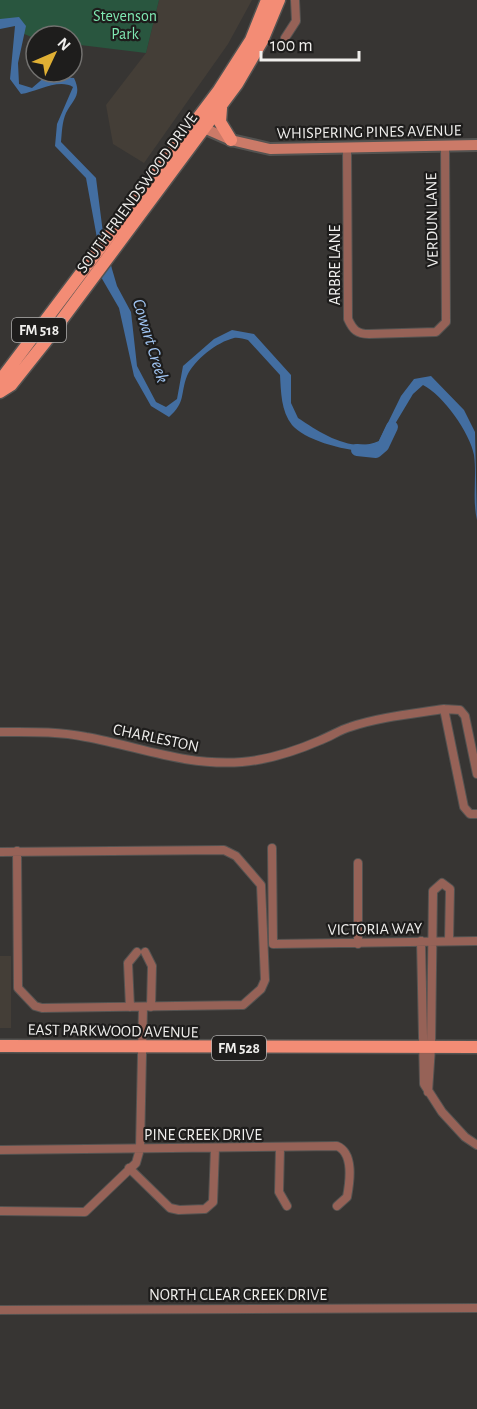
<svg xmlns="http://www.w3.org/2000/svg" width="477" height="1409" viewBox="0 0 477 1409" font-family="'Alegreya Sans',sans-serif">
	<rect width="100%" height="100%" fill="#373533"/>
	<!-- built -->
	<path fill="#443e37" d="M159 0H252L228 44 144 163 113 144 106 105 146 53Z
		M0 956H11V1028H0Z"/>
	<!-- green -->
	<path fill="#29563f" d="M0 0H159L146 53 72 44V36H36V39L22 33 20 27 12 23 0 25Z"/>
	<!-- water -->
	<path fill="#436ea1" d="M19 17 26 26 18 63 19 84 32 88 46 76 74 78C82 95 74 98 66 113 62 122 62 132 61 142L96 178 103 233 112 269 117 286 131 312 137 366 156 402 166 407 177 399 183 366 214 339 232 330 254 334 291 375V403L298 418C322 434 351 453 379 441L401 396 414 379 431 376 464 410 475 432 477 520C472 498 477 478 474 455 470 433 443 395 423 385L413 394 380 449C360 456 306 442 292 425 281 411 281 392 280 375L248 340C244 339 237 337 234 338 217 342 194 360 187 376 180 394 186 402 169 417L151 406 134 376 119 308 101 277 99 249 86 178 55 146 57 124 73 87C59 78 36 92 21 94L10 79 15 26 0 29V19Z"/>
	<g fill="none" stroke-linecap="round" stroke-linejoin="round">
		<!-- river -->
		<path stroke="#436ea1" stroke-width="12" d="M357 450 376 452 383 446 392 427"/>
		<!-- minor casing -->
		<g stroke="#545351" stroke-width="10">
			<path id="minor" d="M285 38 296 21 295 0
				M347 148 348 319C353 330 357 334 369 334L436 332 446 322 445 146
				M0 732C29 732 57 731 86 737 141 747 184 766 242 762 267 760 298 750 321 740 331 736 340 730 350 727 380 717 412 714 444 709
				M477 774 465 716 460 710 444 709 464 807 470 814H477
				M272 848 273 944 477 941
				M0 852C75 851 149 851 224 850L236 856 261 885 265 980 261 989 243 1005 42 1008 35 1006 18 988 17 851
				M421 941 424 1084 442 1112 465 1137 477 1145
				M358 944V863
				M145 952 152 966 151 1007
				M130 1007 128 963 137 952
				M428 1092 431 1047 433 891 442 883 450 889 449 941
				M280 1148 279 1192 287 1206
				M0 1150 337 1146C354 1153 350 1181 347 1197L337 1206
				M129 1168 170 1208 179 1210 205 1209 213 1202 215 1148
				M0 1211 85 1212 136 1163 140 1149 143 1007
				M0 1310 477 1308"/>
		</g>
		<!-- secondary casing -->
		<g stroke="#545351" stroke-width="14">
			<path id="secondary" d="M197 125 231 140 270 149 477 145"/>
		</g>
		<!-- primary casing -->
		<g stroke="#545351" stroke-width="15">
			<path id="primary" d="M221 108 220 122 231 140
				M0 384 2 378 219 90 251 40 267 0
				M0 392 11 385 46 341 237 84 262 41 279 0
				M0 1046 477 1047"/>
		</g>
		<!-- minor -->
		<use href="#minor" stroke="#966257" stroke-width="8"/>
		<!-- secondary -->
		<use href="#secondary" stroke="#cb7a68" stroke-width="10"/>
		<!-- primary -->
		<use href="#primary" stroke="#f38c75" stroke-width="12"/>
	</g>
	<g text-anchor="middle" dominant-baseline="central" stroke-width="4.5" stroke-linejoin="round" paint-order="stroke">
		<!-- shield labels -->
		<g fill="#1e1d1c" stroke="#b0afae" stroke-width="1.5">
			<rect x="12" y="318" width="54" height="24" rx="4.5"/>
			<rect x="212" y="1036" width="54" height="24" rx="4.5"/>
		</g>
		<g font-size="15" font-weight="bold" fill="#efeeec">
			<text x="39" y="330">FM 518</text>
			<text x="239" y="1048">FM 528</text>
		</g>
		<!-- park labels -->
		<g font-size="16" fill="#7fe8b2" stroke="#1e1d1c">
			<text x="125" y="16">Stevenson<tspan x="125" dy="18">Park</tspan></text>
		</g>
		<!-- street labels -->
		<g font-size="16" fill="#efeeec" stroke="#1e1d1c">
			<text transform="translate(369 132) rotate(-1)">WHISPERING PINES AVENUE</text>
			<text transform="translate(137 193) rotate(-54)">SOUTH FRIENDSWOOD DRIVE</text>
			<text transform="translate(432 220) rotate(-91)">VERDUN LANE</text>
			<text transform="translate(335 265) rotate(-90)">ARBRE LANE</text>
			<text transform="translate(156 738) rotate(12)">CHARLESTON</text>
			<text transform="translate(375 929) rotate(-1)">VICTORIA WAY</text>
			<text transform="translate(113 1031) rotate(1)">EAST PARKWOOD AVENUE</text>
			<text x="203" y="1135">PINE CREEK DRIVE</text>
			<text x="238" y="1295">NORTH CLEAR CREEK DRIVE</text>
		</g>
		<!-- water labels -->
		<g font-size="18" font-style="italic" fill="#9fc3f0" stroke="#1e1d1c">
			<text transform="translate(150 341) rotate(73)">Cowart Creek</text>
		</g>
	</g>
	<!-- north arrow -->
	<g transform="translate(54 54) rotate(46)"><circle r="28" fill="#1e1d1c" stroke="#72716f" stroke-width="1.5"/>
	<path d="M0-4.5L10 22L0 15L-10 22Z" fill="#e0b034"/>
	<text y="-9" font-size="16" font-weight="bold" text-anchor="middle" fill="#efeeec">N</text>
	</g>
	<!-- scale -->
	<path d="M261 51v9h98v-9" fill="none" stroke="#efeeec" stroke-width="3"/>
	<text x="270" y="51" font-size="18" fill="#efeeec" stroke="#1e1d1c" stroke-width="4.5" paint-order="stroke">100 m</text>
</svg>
